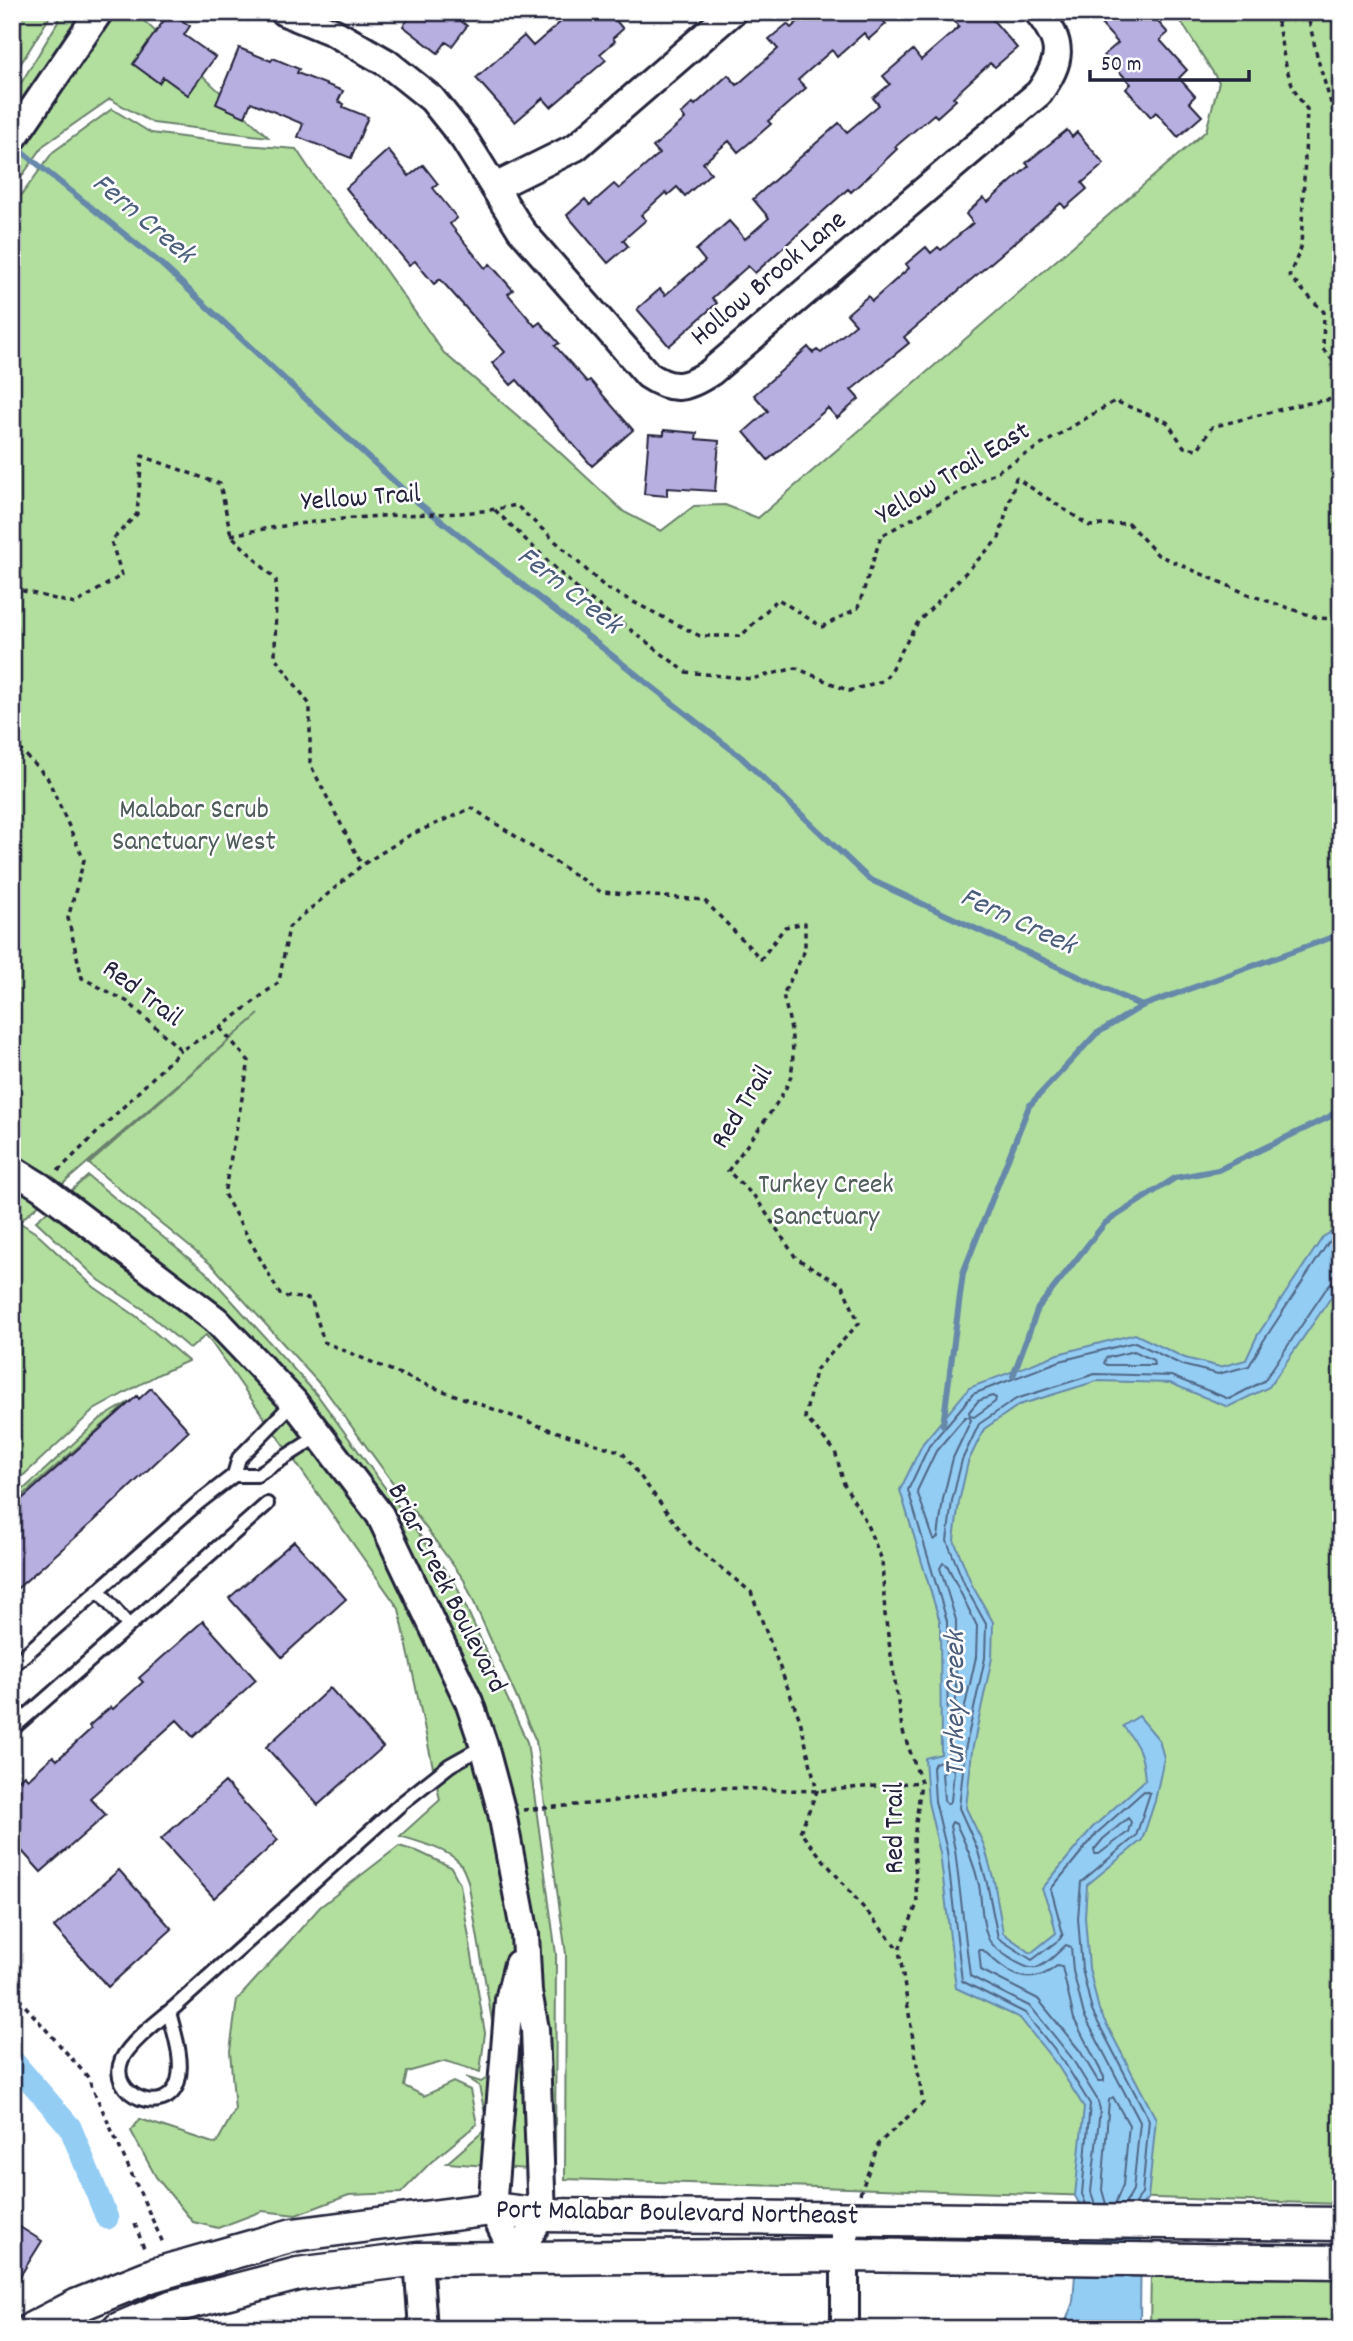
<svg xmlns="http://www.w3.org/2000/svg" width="1353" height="2341" viewBox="0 0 1353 2341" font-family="Dekko,sans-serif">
	<rect width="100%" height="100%" fill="#fff"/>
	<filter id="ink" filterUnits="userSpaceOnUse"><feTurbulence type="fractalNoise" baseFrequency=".0143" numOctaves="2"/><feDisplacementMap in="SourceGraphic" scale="14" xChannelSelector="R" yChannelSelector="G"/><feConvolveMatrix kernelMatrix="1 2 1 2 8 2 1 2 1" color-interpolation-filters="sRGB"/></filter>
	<g filter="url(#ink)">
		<!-- green -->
		<path fill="#b2df9e" stroke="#6a806c" stroke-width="2" d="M12 12H43L50 16 12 78Z
			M58 12H130L141 18 268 137 153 123 110 99 44 145 12 190V98L58 22Z
			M1175 12H1341V2204L565 2179 566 1954 536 1741 464 1580 325 1390 213 1266 89 1164 259 1014 19 1222 36 1233 94 1287 136 1316 188 1361 159 1374 94 1410 12 1486V208L53 152 112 109 151 133 245 145 296 149 323 189 358 232 444 353 553 446 624 512 661 531 694 506 725 505 758 518 1206 131 1219 82Z
			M88 1176 207 1273 318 1396 456 1585 527 1742 556 1954 555 2171 447 2163 486 2129 487 2123 479 2086 465 2077 481 2082 489 2077 494 2032 468 1881C465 1874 463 1866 458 1861 446 1849 416 1841 400 1836L440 1800 399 1609 206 1335 190 1349 143 1309 99 1280 36 1221Z
			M129 1402 12 1505V1500L100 1419Z
			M399 1846 419 1852 451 1867 460 1884 485 2033 480 2072 446 2061 407 2072 404 2086 424 2096 453 2082 470 2090 477 2124 430 2163 401 2193 349 2195 296 2215 262 2211 218 2228 193 2222 156 2177 131 2131 140 2119 216 2144 235 2110 230 2051 237 2000 320 1907Z
			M1151 2271 1341 2274V2329H1150Z"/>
		<!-- water -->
		<path fill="#94cdf4" stroke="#6689aa" stroke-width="2" d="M1341 1226V1283L1269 1387 1228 1407 1170 1383 1097 1381 1019 1405 984 1429 968 1462 959 1502 954 1540 972 1585 993 1622 992 1658 972 1751 966 1808 984 1845 994 1881 1003 1933 1031 1953 1056 1933 1051 1912 1042 1889 1092 1828 1145 1780C1143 1754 1139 1746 1123 1726L1139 1716 1159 1740 1164 1758 1155 1801 1142 1840 1087 1885 1085 1917 1089 1968 1099 2010 1156 2119 1148 2198 1141 2206 1140 2329H1063L1073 2302 1080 2205 1075 2196 1084 2107 1058 2066 1020 2018 956 1988 940 1853 928 1802 925 1758 941 1754 940 1622 900 1490 923 1443 969 1388 1058 1354 1135 1334 1185 1358 1220 1367 1246 1360 1257 1336 1323 1237Z"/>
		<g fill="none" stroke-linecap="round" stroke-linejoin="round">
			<!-- shore -->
			<path stroke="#506685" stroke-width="2" d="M1134 1351 1153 1360 1154 1365H1107L1104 1363 1106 1358Z
				M992 1396 996 1398 995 1402 974 1417 970 1416 969 1412 978 1401Z
				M965 1417H969L971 1420 953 1458 943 1499 938 1537 934 1540 917 1491 936 1451Z
				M943 1563 947 1565 977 1626 976 1657 963 1715 960 1718 956 1715V1620L940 1568Z
				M951 1767 954 1771 951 1801 947 1804 944 1800 942 1773Z
				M1128 1818 1131 1822 1128 1832 1099 1854H1095L1094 1850 1103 1839Z
				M979 1950H983C1008 1973 1027 1990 1057 1966L1062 1967 1074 2019 1104 2077V2081H1098L1080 2051 1038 1999 981 1970Z
				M1086 2204 1082 2194 1090 2104 1064 2062 1025 2013 962 1981 947 1851 935 1801 933 1767 935 1763 944 1760 948 1754 947 1621 908 1490 929 1446 973 1394 1060 1361 1135 1342 1182 1365 1218 1374 1249 1366 1264 1340 1328 1243 1341 1234
				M1095 2204 1091 2192 1100 2109 1097 2099 1071 2057 1031 2007 970 1976 955 1850 950 1826 952 1822 956 1824C966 1844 974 1863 979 1885 982 1902 981 1922 988 1938 992 1948 1025 1971 1036 1968 1047 1965 1058 1952 1066 1945L1071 1947 1073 1971 1084 2015 1140 2122 1133 2190 1125 2204
				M1106 2204 1102 2190 1109 2100 1113 2097 1129 2125 1123 2185 1115 2204
				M1134 2204 1142 2194 1149 2120 1092 2011 1082 1969 1078 1918 1081 1882 1136 1836 1150 1793 1144 1791 1097 1833 1051 1889 1063 1934 1060 1939 1032 1960 998 1938 987 1883 977 1848 959 1808 965 1750 985 1658 986 1624 966 1588 947 1541 952 1501 962 1460 979 1424 1016 1399 1095 1374 1171 1376 1229 1399 1264 1381 1328 1286 1334 1280 1341 1278"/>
			<!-- stream -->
			<path stroke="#6689aa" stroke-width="6" d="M1335 12 1341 21
				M15 146 159 262 411 497 741 757 869 879 1142 1006 1341 934
				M1013 1376 1038 1308 1105 1223 1175 1178 1218 1170 1329 1117 1341 1107
				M943 1425 963 1273 1029 1106 1096 1034 1142 1006"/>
			<!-- canal -->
			<path stroke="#94cdf4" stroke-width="23" d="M12 2060 70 2127 107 2218"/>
		</g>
		<!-- building -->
		<path fill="#b8afe1" stroke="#22223b" stroke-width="2" d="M170 12 190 26 184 35 215 57 188 95 163 77 159 83 133 64Z
			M414 12H468L461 21 467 26 452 46 446 42 438 53 403 26Z
			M572 12H609L623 29 613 38 615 41 600 54 606 60 551 107 543 98 515 122 476 78 524 36 533 46Z
			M809 12H876L886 24 869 39 864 33 837 57 832 50 798 80 806 88 768 121 771 124 748 144 738 152 729 141 703 163 711 173 685 196 677 187 668 195 666 192 641 215 646 220 623 240 628 246 608 263 567 215 585 199 590 205 614 184 619 189 659 154 653 147 685 119 681 114 693 103 695 105 728 75 737 85 778 49 769 39 787 24 791 28Z
			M964 12H986L1017 48 995 67 990 63 953 97 956 100 937 117 934 114 895 147 897 149 874 171 851 192 848 189 755 273 748 266 712 298 717 303 669 346 637 309 660 289 665 295 705 261 696 250 729 221 745 239 769 218 753 199 839 123 847 132 879 105 873 98 890 84 883 76 913 50 921 60 959 27 954 21Z
			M1095 12H1149L1168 33 1160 40 1187 70 1179 78 1195 96 1189 102 1202 116 1178 137 1156 112 1151 117 1126 89 1131 84 1104 55 1118 43 1100 23 1103 21Z
			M239 48 271 61 273 58 299 69 297 73 343 91 338 101 344 104 343 107 368 117 351 158 298 137 303 124 251 102 245 117 216 104Z
			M1067 130 1072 137 1077 132 1104 164 1082 183 1087 189 1065 208 1061 203 904 337 909 343 851 390 859 399 837 418 828 408 768 460 744 432 768 411 754 395 808 347 813 353 817 350 821 353 856 324 847 314 868 296 872 301 909 268 906 264 926 247 931 253 938 247 941 250 973 223 966 214 983 198 988 202 1029 166 1026 163Z
			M388 150 409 176 423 165 438 184 433 188 457 218 450 224 485 268 490 264 513 290 508 294 535 326 540 322 559 343 555 346 587 382 590 380 633 430 592 466 517 380 511 385 492 363 505 352 440 279 434 284 415 261 409 265 346 188Z
			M664 430 697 433 696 439 719 441 715 491 667 488V496L644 494 649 434 664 435Z
			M151 1388 189 1431 94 1521 12 1593V1508L137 1396 139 1399Z
			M294 1541 346 1599 282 1657 229 1598Z
			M203 1621 256 1680 193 1737 177 1720 90 1798 106 1815 41 1872 12 1840V1786L24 1775 28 1779 53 1756 57 1760 91 1729 89 1726 101 1715 111 1707 113 1709 143 1682 139 1678Z
			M330 1688 383 1747 318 1805 266 1747Z
			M225 1782 278 1840 214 1898 161 1839Z
			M119 1870 172 1929 108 1987 54 1927Z
			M12 2222 42 2241 12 2289Z"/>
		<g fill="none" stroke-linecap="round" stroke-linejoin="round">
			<!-- service casing -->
			<g stroke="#22223b" stroke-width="18">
				<path id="service" d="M294 1402 239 1458 234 1475H257L320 1435
					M98 1590 128 1625
					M12 1666 198 1503 234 1475
					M12 1729 267 1504
					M169 2012C174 2032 184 2060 178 2081 167 2120 106 2095 122 2059 131 2041 160 2020 176 2006L402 1803 450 1765 484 1746"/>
			</g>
			<!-- minor casing -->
			<g stroke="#22223b" stroke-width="32">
				<path id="minor" d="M284 12 333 32 387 63 432 99 464 139 521 230 648 375C673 392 687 388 711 372L1039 93C1062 60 1064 44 1038 12
					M12 140 99 12
					M495 187 576 147 732 12
					M12 1169 41 1187 216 1320 294 1402 380 1515 469 1702 484 1746 502 1813 525 1935 528 1992 535 2029 542 2215 516 2257
					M516 2257 492 2209 509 2000 518 1964
					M418 2259 423 2329
					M845 2329V2220"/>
			</g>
			<!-- tertiary casing -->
			<g stroke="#22223b" stroke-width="37">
				<path id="tertiary" d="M32 2329 78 2305 153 2275 293 2235 492 2209 542 2215 1341 2224
					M119 2329 171 2307 298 2274 418 2259 845 2255 1341 2262"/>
			</g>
			<!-- path -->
			<path stroke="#22223b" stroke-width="3.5" stroke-dasharray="5 5" stroke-linecap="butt" d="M1276 12C1282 45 1285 84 1307 109L1301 248 1289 276 1324 312 1323 349 1341 370
				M1307 12 1318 60 1341 137
				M495 510 577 589 686 672 751 679 796 668 849 691 885 680 918 622 999 538 1016 478 1090 526 1128 523 1158 555 1250 595 1318 618 1341 619
				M231 535C281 525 331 519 382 516 426 513 472 516 516 505L606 588 700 636H741L778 599 822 627 858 608 881 536 996 472 1115 401 1167 422 1184 447 1198 449 1212 427 1298 405 1338 398 1341 394
				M12 588 75 604 122 575 111 541 137 514 142 456 220 484 231 535 276 580 275 657 310 705V764L362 865
				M12 741 47 777 84 860 68 918 82 978 128 1002 181 1050 220 1028 279 982 289 927 362 865 410 835 472 808 601 892 704 900 761 959 785 927 805 923V950L783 995C790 1021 796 1048 791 1075 787 1095 741 1152 728 1171L756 1198 796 1258 842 1285 859 1323 815 1371 805 1417 835 1451 844 1484 864 1518 882 1560 885 1615 902 1729 921 1782 914 1840 917 1904 899 1950 923 2103 879 2143 860 2194
				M220 1028 249 1061 224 1194 281 1296 311 1299 324 1342 419 1382 548 1429 622 1452 691 1544 751 1592 800 1720 817 1791 800 1832 899 1950
				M58 1171 181 1050
				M523 1810 608 1802 697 1787 817 1791 921 1782
				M12 1991 87 2076 163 2243 160 2244
				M135 2224 145 2251"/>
			<!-- service -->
			<use href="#service" stroke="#fff" stroke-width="12"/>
			<!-- minor -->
			<use href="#minor" stroke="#fff" stroke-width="26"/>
			<!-- tertiary -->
			<use href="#tertiary" stroke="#fff" stroke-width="32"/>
		</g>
	</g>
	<g text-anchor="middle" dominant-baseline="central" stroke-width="5" stroke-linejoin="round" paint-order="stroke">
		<!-- street labels -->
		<g font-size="28" fill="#22223b" stroke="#fff">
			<text transform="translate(770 280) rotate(-40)">Hollow Brook Lane</text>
			<text transform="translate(954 475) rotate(-31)">Yellow Trail East</text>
			<text transform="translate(361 500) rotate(-4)">Yellow Trail</text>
			<text transform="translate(141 995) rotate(37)">Red Trail</text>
			<text transform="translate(744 1108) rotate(-58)">Red Trail</text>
			<text transform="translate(445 1589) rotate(63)">Briar Creek Boulevard</text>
			<text transform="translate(897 1828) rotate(-90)">Red Trail</text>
			<text transform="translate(677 2215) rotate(1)">Port Malabar Boulevard Northeast</text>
		</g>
		<!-- park labels -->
		<g font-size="28" fill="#4d5b59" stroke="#fff">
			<text x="194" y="812">Malabar Scrub<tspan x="194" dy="32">Sanctuary West</tspan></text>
			<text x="826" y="1187">Turkey Creek<tspan x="826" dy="32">Sanctuary</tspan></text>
		</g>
		<!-- water labels -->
		<g font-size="30" font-style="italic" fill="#4a5e7c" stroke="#fff">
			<text transform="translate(142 220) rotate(40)">Fern Creek</text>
			<text transform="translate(568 592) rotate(38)">Fern Creek</text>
			<text transform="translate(1017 923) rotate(25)">Fern Creek</text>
			<text transform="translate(957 1704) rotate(-90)">Turkey Creek</text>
		</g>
	</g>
	<!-- margin -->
	<rect width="1353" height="2341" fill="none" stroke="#fff" stroke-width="42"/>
	<rect x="21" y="21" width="1311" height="2299" fill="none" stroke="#22223b" stroke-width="2.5" filter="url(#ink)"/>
	<!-- scale -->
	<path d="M1090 70v10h159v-10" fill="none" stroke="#22223b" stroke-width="3.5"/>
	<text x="1101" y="70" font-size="21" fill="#22223b" stroke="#ffffff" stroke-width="5" paint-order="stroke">50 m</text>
</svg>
